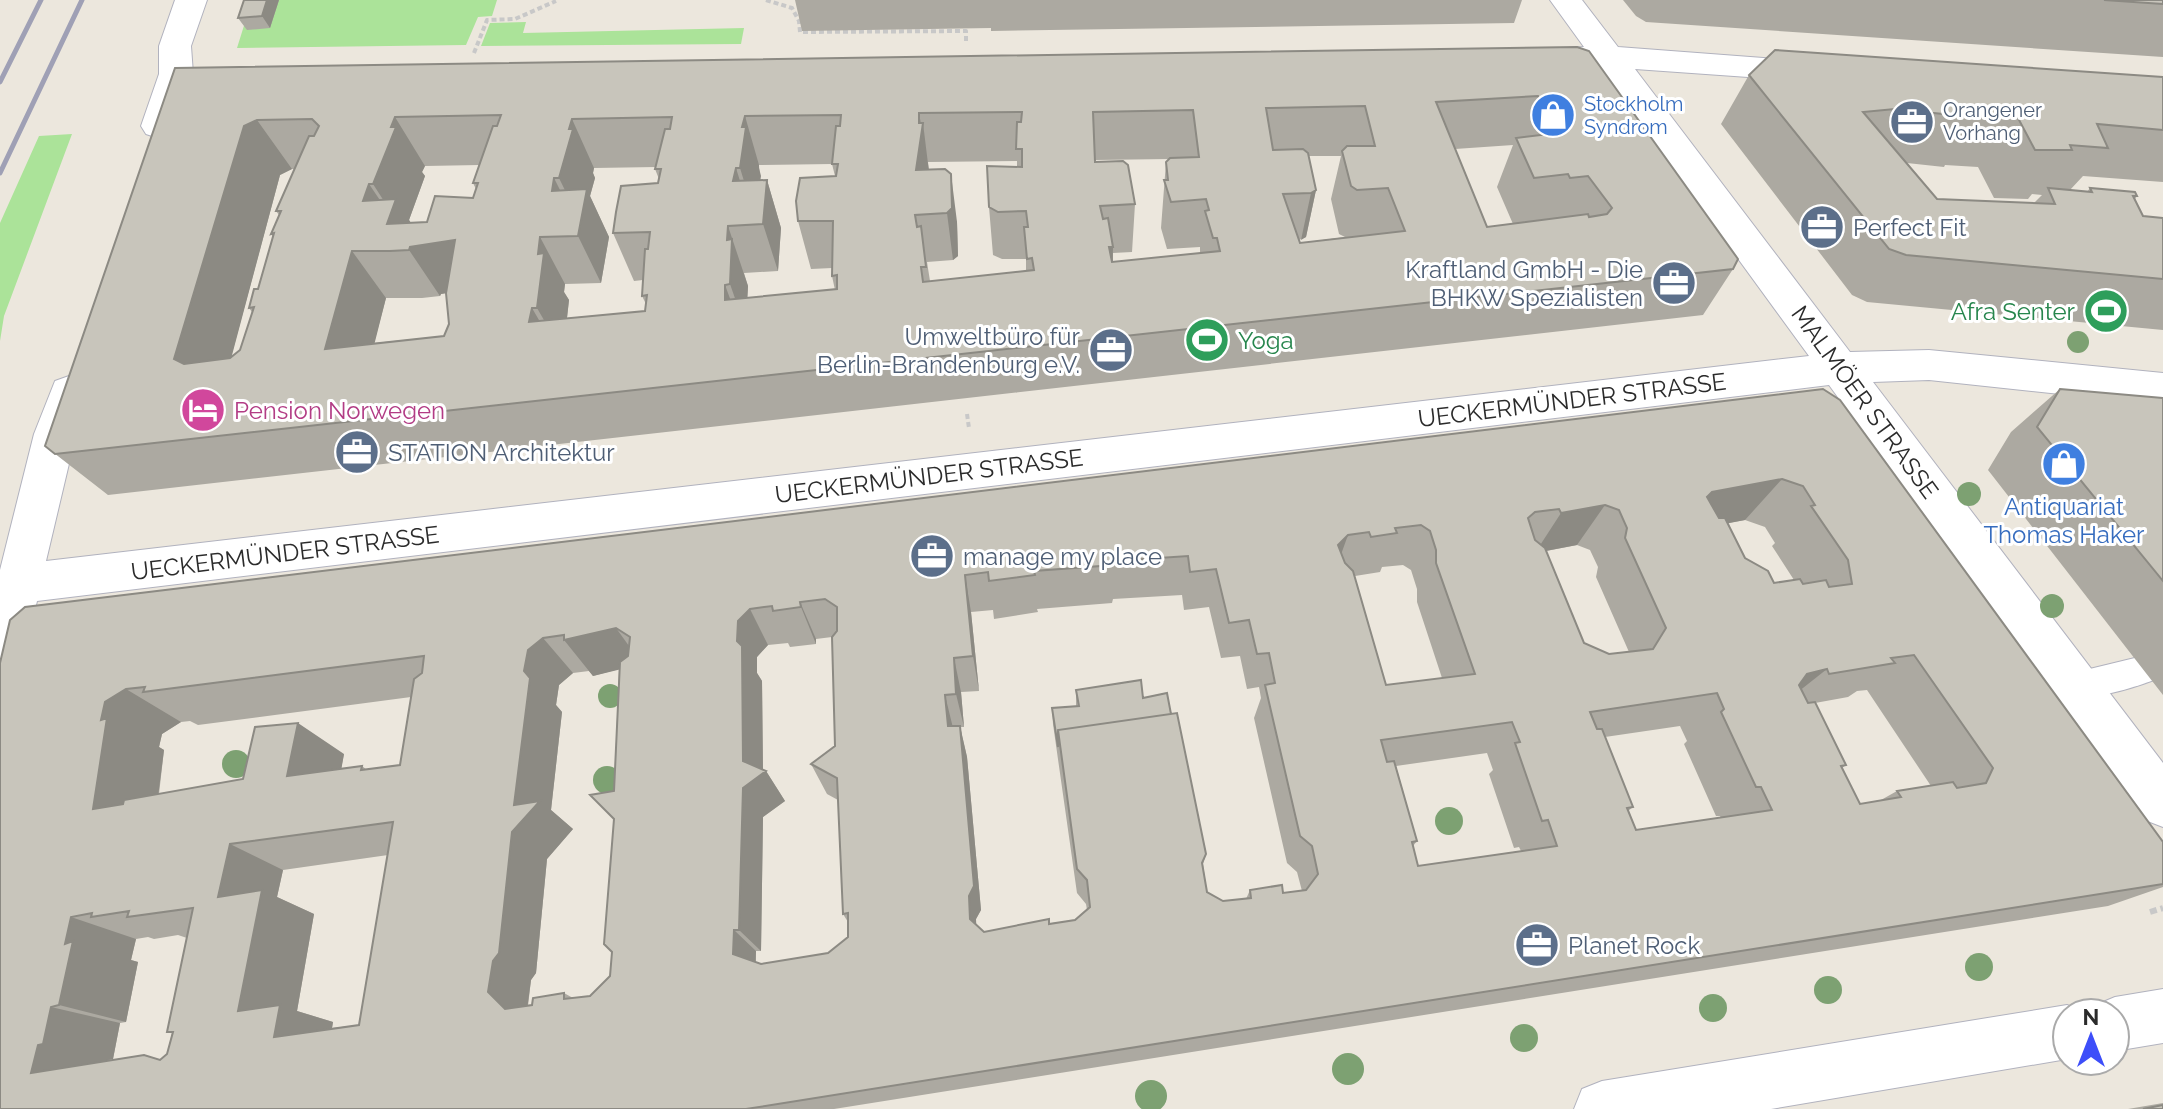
<svg xmlns="http://www.w3.org/2000/svg" width="2163" height="1109" viewBox="0 0 2163 1109" font-family="Raleway,sans-serif">
	<rect width="100%" height="100%" fill="#ece7dd"/>
	<!-- green -->
	<path fill="#abe399" d="M252 0H497L492 16 478 17 466 45 237 48Z
		M526 22 523 33 744 28 741 44 481 46 490 23Z
		M72 134 4 316 0 341V223L39 136Z"/>
	<g fill="none" stroke-linecap="round" stroke-linejoin="round">
		<!-- lane casing -->
		<g stroke="#b1b2be" stroke-width="2">
			<path id="lane" d="M2143 656 2154 660 2159 670 2154 680C2133 688 2085 703 2065 695L2060 685 2065 675Z"/>
		</g>
		<!-- street casing -->
		<g stroke="#b1b2be" stroke-width="2">
			<path id="street" d="M175 0H207L191 46 193 74 170 134 158 138 146 134 141 126 159 74V46Z
				M1550 0H1582L1618 47 1829 63 1834 71 1829 79 1817 82 1635 69 1850 352 1929 350 2163 373V405L1929 380 1873 382 2163 763V827L2145 820 1829 385 37 601 23 661 16 676 0 682V570L34 434 55 381 69 376 83 381 89 392 76 434 46 561 1809 356 1599 68 1534 69 1522 65 1518 58 1522 51 1584 47Z
				M2163 989V1043L2115 1051V1013H2092L2096 1005 2115 997Z
				M2067 1005 2086 1013H2067V1059L1771 1109H1574L1582 1089 1602 1081Z"/>
		</g>
		<!-- path-far1 -->
		<path stroke="#c8c8c8" stroke-width="4" stroke-dasharray="5 3" stroke-linecap="butt" d="M766 0 792 8 799 21 800 32 966 31V44
			M474 53 487 20 515 19 556 1
			M967 414 969 428"/>
		<!-- path -->
		<path stroke="#c8c8c8" stroke-width="6" stroke-dasharray="7 4" stroke-linecap="butt" d="M2150 912 2163 908"/>
		<!-- lane -->
		<use href="#lane" fill="#fff" fill-rule="evenodd"/>
		<!-- street -->
		<use href="#street" fill="#fff" fill-rule="evenodd"/>
		<!-- rail -->
		<path stroke="#9fa0b5" stroke-width="5" d="M0 82 41 0
			M0 173 82 0"/>
	</g>
	<!-- trees -->
	<g fill="#7da172">
		<circle cx="2078" cy="342" r="11"/>
		<circle cx="1969" cy="494" r="12"/>
		<circle cx="2052" cy="606" r="12"/>
		<circle cx="610" cy="696" r="12"/>
		<circle cx="236" cy="764" r="14"/>
		<circle cx="607" cy="780" r="14"/>
		<circle cx="1449" cy="821" r="14"/>
		<circle cx="1979" cy="967" r="14"/>
		<circle cx="1828" cy="990" r="14"/>
		<circle cx="1713" cy="1008" r="14"/>
		<circle cx="1524" cy="1038" r="14"/>
		<circle cx="1348" cy="1069" r="16"/>
		<circle cx="1151" cy="1096" r="16"/>
	</g>
	<!-- wall -->
	<path fill="#aca9a1" fill-rule="evenodd" d="M279 0 270 28 247 30 238 18Z
		M795 0H1522L1514 23 991 31V28L802 31Z
		M1623 0H2163V57L1646 22 1636 16Z
		M1577 47 1733 269 1703 315 108 495 45 446 175 68ZM1513 145 1497 187 1513 224 1487 227 1455 149ZM1308 156H1341L1331 199 1339 234 1345 237 1300 243 1299 240 1306 237 1316 190ZM1169 159 1166 162 1161 228 1167 249 1200 247V253L1113 262V253L1132 252 1135 204 1095 160ZM1017 161V167L989 207 993 255 1002 259H1026V271L930 281 927 262 953 260 958 256 957 222 929 170 928 162ZM832 164 835 176 798 221 811 269 832 268V276L835 290 747 298 748 286 744 273 778 271 781 228 767 180H760L759 165ZM479 165 473 183 476 189 473 198 427 222 411 223 409 220 425 176 422 172 425 166ZM656 167 655 169 659 179 658 183 613 233 634 281 643 280 642 296 646 304 645 311 567 318 569 300 564 292 565 284 601 283 609 237 590 196 595 178 593 173 594 168ZM292 169H295L276 211 279 215 271 234 273 237 258 289 249 308 252 312 240 350 231 357 280 175ZM446 293 449 324 444 336 374 343 386 298H422L440 296 441 294Z
		M1749 75 2163 77V182L2083 176 2070 190 2087 192 2090 188 2137 196 2135 199 2143 216 2163 218V330L1867 302 1852 295 1721 124ZM1907 163 1944 167 1945 165 1978 167 1994 198 2028 199 2032 194 2042 195 2034 203 1937 199Z
		M1823 389 2163 842V887L2108 906 834 1109H0V663ZM1745 520 1765 527 1775 543 1772 546 1794 580 1774 583 1745 558 1728 523ZM1577 545 1590 550 1598 567 1596 577 1629 652 1609 654 1584 643 1546 551ZM1403 565 1411 570 1417 589V602L1442 678 1386 685 1353 571 1355 576 1380 572 1382 567ZM1182 595 1184 610 1209 607 1221 658 1240 656 1247 689 1259 687 1261 698 1254 718 1287 863 1297 872 1302 891 1283 893 1250 890 1246 899 1223 901 1207 892 1203 864 1206 854 1171 714 1143 698 1076 690V706L1052 708 1053 724 1077 893 1086 904 1087 910 1075 920 984 932 976 925V919L981 910 967 757 960 727H964L961 692 979 691 971 612 993 610 994 619 1038 612 1037 609 1112 603 1113 599ZM832 637 835 746 811 764 827 794 838 800 843 914 848 922V937L828 953 761 964 756 962V951H761L763 817 785 801 766 771 763 770 762 681 757 673V657L768 645 788 643 790 647 816 644V639ZM619 669 614 791 612 952 610 976 590 996 573 998 564 993 528 1006 531 980 536 973 547 859 573 829 551 810 562 712 556 705 559 685 573 673 589 671 593 676ZM1867 690 1931 786 1897 791 1881 800 1860 804 1842 768 1846 765 1815 703 1848 697 1857 691ZM411 697 400 765 367 770 362 766 341 769 344 754 243 779 159 794 164 750 159 747 162 734 181 722 190 721 198 725ZM1680 726 1687 741 1684 744 1716 816H1720L1721 818 1636 830 1628 811 1633 807 1605 737ZM1487 753 1493 770 1489 774 1514 848 1519 847 1521 851 1418 866 1413 846 1417 841 1396 766ZM388 855 359 1025 332 1028 333 1022 297 1011 314 914 277 897 283 870ZM178 935 187 938 167 1032 172 1033 167 1054 161 1059 107 1061 113 1059 120 1023 126 1022 138 962 131 960 136 939 148 937 154 939Z
		M2060 389 2163 398V695L1988 470 2011 432Z
		M2163 1103V1109H2128Z"/>
	<!-- shaded-wall -->
	<path fill="#8c8a83" d="M267 0H279L270 28 262 16Z
		M919 113 922 130 923 123 929 172 916 170Z
		M745 116 759 165V168L761 176 755 217 740 168 742 127Z
		M395 117 425 166 422 172 425 176 409 220 425 244 455 240 484 287 441 294 440 296 409 250 363 201 369 184 390 215 391 212 373 184Z
		M572 119 594 168 593 173 595 178 590 196 609 237 601 283 578 236 581 223 559 178Z
		M257 120 292 169 280 175 219 404 174 359 244 126Z
		M736 168 751 217 733 181Z
		M951 174 957 222 958 256 953 260 947 213Z
		M554 178 578 226 552 191Z
		M767 180 781 228 778 271 763 224Z
		M1316 190 1306 237 1301 240 1311 193Z
		M728 226 748 286 746 330 730 284 727 240Z
		M540 237 565 284 564 292 569 300 563 353 537 308 538 254Z
		M1109 247H1113L1112 294Z
		M352 251 386 298 362 393 325 349Z
		M725 285 742 331 725 300Z
		M532 308 558 353 529 322Z
		M1782 479 1745 520 1678 533 1712 492Z
		M1605 505 1577 545 1535 553 1561 513Z
		M1348 535 1334 574 1338 545Z
		M965 575 971 612 979 691 973 656Z
		M800 602 816 639V644L801 607Z
		M750 609 768 645 757 657V673L762 681 763 774 766 771 785 801 763 817 761 951 739 930 743 761 737 641 738 621Z
		M616 628 642 664 593 676 564 640Z
		M543 638 573 673 559 685 556 705 562 712 551 810 573 829 547 859 536 973 531 980 527 1010 505 1009 488 992 514 805 524 671 528 650Z
		M954 658 961 692 964 727 956 694Z
		M1827 669 1784 703 1807 674Z
		M126 689 181 722 162 734 159 747 164 750 153 836 93 809 101 720 105 702Z
		M945 695 953 728 948 726Z
		M298 723 344 754 335 805 287 776Z
		M960 726 967 757 981 910 976 919 977 941 970 919Z
		M230 844 283 870 277 897 314 914 297 1011 333 1022 328 1052 274 1037 238 1011 218 897Z
		M71 917 136 939 131 960 138 962 126 1022 59 1005 65 944Z
		M734 930 756 951 755 974 733 954Z
		M51 1007 120 1023 113 1059 108 1060 102 1086 31 1073 38 1045Z"/>
	<!-- building -->
	<path fill="#c8c5bb" stroke="#8c8a83" stroke-width="2" fill-rule="evenodd" d="M244 0H267L262 16 238 18Z
		M2104 0H2163V4Z
		M1577 47 1589 51 1738 259 1733 269 55 454 45 446 175 68ZM1538 96 1558 133 1516 138 1534 178 1568 174 1570 178 1588 176 1612 208 1607 214 1589 217 1588 214 1487 227 1436 102ZM1365 106 1375 146H1347L1342 151 1351 186 1357 190 1388 188 1405 231 1300 243 1283 194 1311 193 1316 190 1308 153 1303 149 1273 150 1266 108ZM1193 110 1199 157 1170 158 1166 162 1168 180H1164L1171 202 1206 199 1209 210 1205 211 1213 238H1217L1220 251 1112 262 1109 247H1113L1108 218 1103 219 1100 206 1135 204 1128 165 1123 161 1095 162 1093 112ZM1022 112 1021 122H1017L1016 149H1022V167L987 166 989 207 998 212 1026 211 1028 227H1024L1027 259 1032 258 1034 270 923 282 921 267H926L921 226 917 227 915 215 947 213 952 208 951 174 945 169 916 170 923 123H919V113ZM501 115 497 126H493L473 183H478L473 198 435 196 427 222 387 224 396 199 363 201 369 184H373L396 127H391L395 117ZM841 115 840 126H836L832 164H838L836 176 800 178 796 201 798 221H833L832 276 837 275V289L725 300V285L730 284 732 239 727 240 728 226 763 224 767 180 733 181 736 168H740L746 127H742L745 116ZM672 117 670 129H665L655 169H661L658 183 621 186 616 212 613 233 650 232 648 249H645L642 296 647 295 645 311 529 322 532 308H537L544 253 538 254 540 237 578 236 587 189 552 191 554 178H559L573 129H569L572 119ZM312 119 319 126 314 136H309L276 211H281L271 234 274 233 258 289H254L249 308 254 307 240 350 230 358 184 364 174 359 244 126 257 120ZM455 240 446 293 449 324 444 336 325 349 352 251H390L409 250 410 247Z
		M1775 50 2163 77V130L2097 124 2108 148 2070 145 2072 150H2035L2018 118 1981 116 1982 118 1895 109 1863 112 1937 199 2055 204 2048 188 2092 192 2090 188 2135 192 2137 196H2133L2143 216 2163 218V279L1906 255 1889 249 1749 75Z
		M1823 389 1840 400 2163 842V884L746 1109H0V663L10 620 25 607ZM1782 479 1803 486 1815 505 1811 506 1848 560 1852 584 1829 587 1826 580 1803 584 1800 579 1774 583 1768 571 1745 558 1725 518H1719L1707 497 1712 492ZM1605 505 1619 510 1627 528 1625 538 1666 628 1653 649 1609 654 1584 643 1545 548 1535 540 1528 518 1535 512 1559 509 1561 513ZM1421 525 1430 531 1436 550V563L1475 674 1386 685 1353 571 1345 563 1338 545 1348 535 1369 532 1371 537 1397 533 1395 528ZM1188 556 1190 572 1216 569 1229 623 1249 620 1257 654 1269 653 1275 683 1265 685 1300 836 1312 846 1318 874 1306 890 1283 893 1282 885 1250 890 1251 898 1223 901 1207 892 1202 863 1206 854 1177 713 1058 730 1077 869 1087 880 1090 907 1075 920 1049 924V919L984 932 970 919 969 896 974 886 960 726H948L945 695 956 694 954 658 973 656 965 575 988 572 989 581 1035 575 1034 571 1114 565V561ZM825 599 837 607V631L832 637 835 746 811 764 837 778 843 914 848 913V937L828 953 761 964 733 954 734 930H739L743 788 766 771 743 761 742 646 737 641 738 621 750 609 772 606 773 611 801 607 800 602ZM616 628 630 637 628 656 620 662 614 791 590 795 614 819 604 944 612 952 610 976 590 996 564 999V993L533 998 532 1005 505 1009 488 992 493 961 499 953 512 832 540 801 514 805 530 678 524 671 528 650 543 638 564 635V640ZM1914 655 1993 768 1986 783 1957 788 1953 782 1897 791 1901 797 1860 804 1841 766 1846 765 1815 702 1808 703 1799 685 1807 674 1827 669 1829 674 1895 663 1891 658ZM424 656 422 673 414 679 400 765 361 770 362 766 287 776 298 723 255 727 243 779 124 800 123 804 93 809 107 718 101 720 105 702 126 689 145 687 143 692ZM1717 693 1724 709 1721 712 1756 787H1761L1772 810 1636 830 1627 808 1633 807 1602 729H1597L1590 712ZM1512 722 1520 742 1515 743 1542 821 1548 820 1557 846 1418 866 1412 842 1417 841 1394 761 1387 762 1381 740ZM393 822 359 1025 274 1037 280 1005 238 1011 262 890 218 897 230 844ZM193 908 167 1032H173L167 1054 160 1060 144 1055 31 1073 38 1045 43 1044 51 1007 59 1005 73 941 65 944 71 917 92 913 91 917 129 911 127 917Z
		M2060 389 2163 398V581L2037 427Z
		M1141 680 1143 698 1167 693 1171 714 1058 730V747L1052 708 1079 706 1076 690Z
		M2163 1105V1109H2143Z"/>
	<!-- icons -->
	<defs>
		<g id="shop-disc" transform="scale(2.3)"><circle r="9.5" fill="#3f7fe0" stroke="#fff"/><path d="M-5-2.5h2.3a2.7 3.5 0 0 1 5.4 0H5L5.5 6h-11ZM-1.5-2.5h3a1.5 2.3 0 0 0-3 0Z" fill="#fff"/></g>
		<g id="office-disc" transform="scale(2.3)"><circle r="9.5" fill="#5c6f8a" stroke="#fff"/><path d="M-6-3h4V-5.5h4V-3h4V5H-6ZM-1-4.5V-3h2v-1.5ZM-6 0V1H6V0Z" fill="#fff"/></g>
		<g id="stadium-disc" transform="scale(2.3)"><circle r="9.5" fill="#2e9e5b" stroke="#fff"/><path d="M0-5a6.5 5 0 1 0 0 10a6.5 5 0 1 0 0-10ZM-3.5-1.8h7v3.6h-7Z" fill="#fff"/></g>
		<g id="hotel-disc" transform="scale(2.3)"><circle r="9.5" fill="#d1479c" stroke="#fff"/><path d="M-6-4.5h1.5V1H6V5H4.5V3h-9V5H-6ZM-4 0a1.8 1.8 0 1 1 3.6 0ZM.5 0V-2.5h3Q6-2.5 6 0Z" fill="#fff"/></g>
	</defs>
	<g fill-rule="evenodd">
		<use href="#shop-disc" x="1553" y="115"/>
		<use href="#office-disc" x="1912" y="122"/>
		<use href="#office-disc" x="1822" y="227"/>
		<use href="#office-disc" x="1674" y="283"/>
		<use href="#stadium-disc" x="2106" y="311"/>
		<use href="#stadium-disc" x="1207" y="340"/>
		<use href="#office-disc" x="1111" y="350"/>
		<use href="#hotel-disc" x="203" y="410"/>
		<use href="#office-disc" x="357" y="452"/>
		<use href="#shop-disc" x="2064" y="464"/>
		<use href="#office-disc" x="932" y="556"/>
		<use href="#office-disc" x="1537" y="945"/>
	</g>
	<g text-anchor="middle" dominant-baseline="central" stroke-width="6" stroke-linejoin="round" paint-order="stroke">
		<!-- far-shop labels -->
		<g font-size="20" fill="#366cbe" stroke="#fff" text-anchor="start">
			<text x="1584" y="104">Stockholm<tspan x="1584" dy="23">Syndrom</tspan></text>
		</g>
		<!-- far-service labels -->
		<g font-size="20" fill="#4e5e75" stroke="#fff" text-anchor="start">
			<text x="1943" y="110">Orangener<tspan x="1943" dy="23">Vorhang</tspan></text>
		</g>
		<!-- service labels -->
		<g font-size="24" fill="#4e5e75" stroke="#fff" text-anchor="start">
			<text x="1853" y="227">Perfect Fit</text>
			<text x="1643" y="269" text-anchor="end">Kraftland GmbH - Die<tspan x="1643" dy="28">BHKW Spezialisten</tspan></text>
			<text x="1080" y="336" text-anchor="end">Umweltbüro für<tspan x="1080" dy="28">Berlin-Brandenburg e.V.</tspan></text>
			<text x="388" y="452">STATION Architektur</text>
			<text x="963" y="556">manage my place</text>
			<text x="1568" y="945">Planet Rock</text>
		</g>
		<!-- leisure labels -->
		<g font-size="24" fill="#27864d" stroke="#fff" text-anchor="end">
			<text x="2075" y="311">Afra Senter</text>
			<text x="1238" y="340" text-anchor="start">Yoga</text>
		</g>
		<!-- street labels -->
		<g font-size="24" fill="#2b2b2b" stroke="#fff">
			<text transform="translate(1572 400) rotate(-7)">UECKERMÜNDER STRASSE</text>
			<text transform="translate(1865 402) rotate(54)">MALMÖER STRASSE</text>
			<text transform="translate(929 476) rotate(-7)">UECKERMÜNDER STRASSE</text>
			<text transform="translate(285 553) rotate(-7)">UECKERMÜNDER STRASSE</text>
		</g>
		<!-- hotel labels -->
		<g font-size="24" fill="#b23c85" stroke="#fff" text-anchor="start">
			<text x="234" y="410">Pension Norwegen</text>
		</g>
		<!-- shop labels -->
		<g font-size="24" fill="#366cbe" stroke="#fff">
			<text x="2064" y="506">Antiquariat<tspan x="2064" dy="28">Thomas Haker</tspan></text>
		</g>
	</g>
	<!-- north arrow -->
	<g transform="translate(2091 1037)"><circle r="38" fill="#ffffff" stroke="#aaaaaa" stroke-width="2"/>
	<path d="M0-6L14 30L0 20L-14 30Z" fill="#3d4ef9"/>
	<text y="-12" font-size="22" font-weight="bold" text-anchor="middle" fill="#2b2b2b">N</text>
	</g>
</svg>
